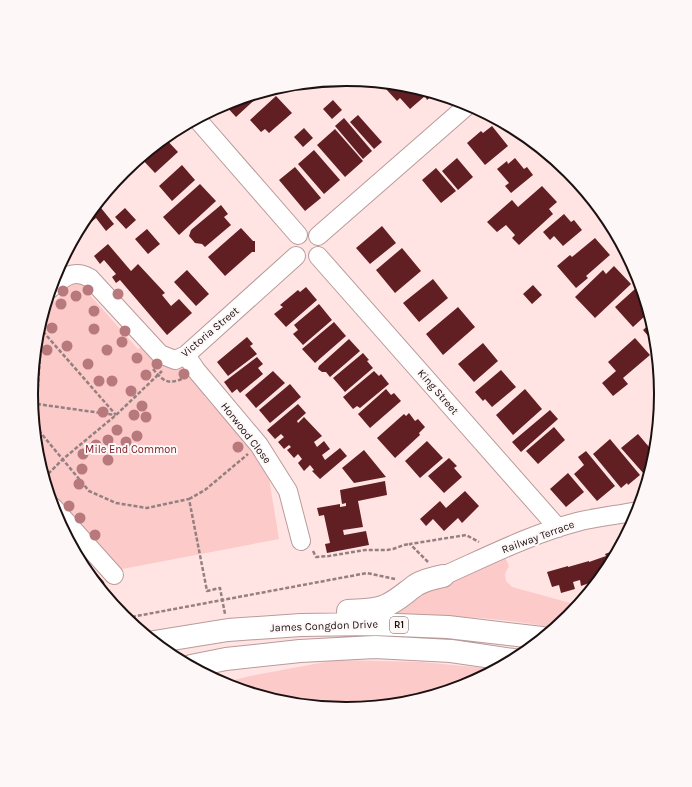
<svg xmlns="http://www.w3.org/2000/svg" width="692" height="787" viewBox="0 0 692 787" font-family="Karla,sans-serif">
	<rect width="100%" height="100%" fill="#ffe4e3"/>
	<!-- green -->
	<path fill="#fbcac9" d="M82 281 92 289 89 294 138 349 143 347 166 365 185 367 206 394 204 396 267 466 279 539 117 570 49 493 37 455 31 393 37 332 47 301 49 299 52 303 63 294 60 289 68 283Z
		M505 557 509 566 505 574 506 581 512 587 578 605 569 616 555 628C503 618 450 615 397 616V603Z
		M336 660 421 662 496 669 466 685 407 702 346 708 284 702 223 683 250 676Z"/>
	<!-- building -->
	<path fill="#611f23" d="M393 83 408 85 435 93 427 100 425 96 410 109 400 98 397 101 386 89Z
		M264 91 236 117 224 104 226 102Z
		M276 96 292 113 269 133 265 129 261 132 250 120Z
		M333 100 342 110 332 119 323 109Z
		M358 115 382 142 374 149 350 122Z
		M344 118 372 151 363 159 335 126Z
		M492 126 508 146 485 165 467 143 481 131 483 133Z
		M304 128 313 138 303 147 294 137Z
		M335 129 363 161 345 177 317 145Z
		M164 137 178 152 155 173 140 157Z
		M314 150 340 180 324 194 298 164Z
		M457 158 473 177 458 190 442 171Z
		M515 158 524 169 527 167 533 175 511 193 505 186 509 183 497 169 507 161 508 164Z
		M182 165 195 180 172 201 159 186Z
		M295 167 321 198 305 211 279 180Z
		M436 168 456 191 441 203 422 180Z
		M200 184 216 201 179 235 163 217Z
		M542 186 557 202 549 209 553 214 519 245 512 238 515 235 506 225 497 232 487 222 512 200 518 207Z
		M97 203 114 224 106 231 96 218 89 224 84 218Z
		M221 205 228 214 224 217 231 225 205 247 202 244 195 243 189 236 191 230Z
		M125 208 136 220 126 229 115 217Z
		M564 214 571 222 574 220 582 230 563 246 554 236 550 240 543 232Z
		M83 221 87 225 76 234Z
		M382 226 396 243 370 264 356 248Z
		M241 228 253 241H255V252H252L225 276 208 257Z
		M147 229 160 244 148 254 135 239Z
		M595 238 610 255 586 276 588 278 576 288 557 266 570 255 572 257Z
		M108 244 131 271 138 264 165 293 162 295 171 306 179 299 192 313 167 335 120 280 116 283 112 277 116 274 104 260 100 264 94 256Z
		M402 248 421 271 395 293 376 270Z
		M614 266 631 284 595 318 575 297 603 270 606 274Z
		M187 270 209 294 196 306 174 282Z
		M433 279 448 298 419 322 403 303Z
		M533 285 542 295 532 304 523 294Z
		M306 287 317 300 286 327 274 314 283 307 280 305 298 290 300 292Z
		M635 289 640 295 643 292 647 307 643 311 646 315 633 327 615 307Z
		M319 304 332 320 303 345 293 334 298 330 294 325Z
		M458 307 475 327 443 355 426 334Z
		M334 322 346 336 315 363 302 349Z
		M652 322 655 332 656 345 643 330Z
		M247 337 253 344 250 346 257 354 228 376 217 362Z
		M635 338 650 355 623 378 628 384 613 396 602 383 616 371 608 362Z
		M349 339 360 351 330 377 326 372H322L318 369 319 366Z
		M483 343 498 361 474 382 458 364Z
		M363 353 369 360 367 361 373 368 345 392 333 378Z
		M257 357 263 364 258 368 263 374 240 393 237 389 232 393 224 382Z
		M501 370 516 387 492 407 485 399 483 401 475 392Z
		M273 371 285 383 256 408 245 395Z
		M374 371 379 376 381 374 389 384 360 408 357 406 353 409 343 397Z
		M290 384 301 397 270 423 259 410Z
		M386 389 391 395 394 393 401 401 370 428 358 414Z
		M525 389 542 409 513 435 496 415Z
		M298 404 306 413 297 421 298 423 304 417 322 436 314 442 317 447 324 441 330 449 322 455 325 460 340 448 347 456 320 479 312 471 314 470 310 465 304 471 298 463 302 459 298 454 294 458 287 450 291 447 289 445 284 449 278 442 284 437 281 434 275 439 267 430Z
		M550 410 558 419 521 452 512 442Z
		M409 413 415 421 418 419 425 427 419 433 420 435 395 458 377 438 404 414 406 416Z
		M554 427 565 440 538 464 526 451Z
		M638 434 655 454 651 468 644 474 621 448Z
		M610 439 640 475 628 485 627 483 621 488 593 454Z
		M427 441 443 458 420 478 405 461Z
		M364 450 386 477 354 483 342 468Z
		M586 451 615 486 597 501 574 474 584 465 578 457Z
		M449 458 457 466 454 468 462 477 444 493 428 476Z
		M568 473 584 492 566 507 550 489Z
		M385 481 387 495 358 501 363 527 343 530 344 535 366 531 369 545 327 553 325 544 330 543 324 515 319 516 317 508 340 504V507L346 506V503L342 504 340 490Z
		M465 491 479 506 462 523 458 518 444 531 433 519 426 526 420 519 440 501 446 508Z
		M70 542 80 554V553L85 558 84 559 104 582 105 587 104 589 102 590 84 568Z
		M618 549 608 569 599 579 598 577 594 578 595 581 581 586 580 580 573 582 575 589 561 593 559 585 552 587 547 572 568 566V567L589 561V562L606 556 605 554Z"/>
	<g fill="none" stroke-linecap="round" stroke-linejoin="round">
		<!-- minor casing -->
		<g stroke="#b99b9a" stroke-width="20">
			<path id="minor" d="M196 118 298 235
				M318 236 469 104
				M318 256 558 528
				M50 289C63 278 73 268 90 278L160 354 175 360 186 355 296 256
				M186 355 196 370 259 445 288 491 301 541
				M53 507 114 575
				M443 576C486 557 531 534 577 522 597 517 618 515 638 511"/>
		</g>
		<!-- highway casing -->
		<g stroke="#b99b9a" stroke-width="24">
			<path id="highway" d="M348 611C361 610 374 611 385 606 397 601 406 592 416 585 424 580 433 578 443 576
				M154 642 228 630 301 625 372 624 448 627 542 638
				M191 666 226 659 300 651 375 647 451 651 513 660"/>
		</g>
		<!-- path -->
		<path stroke="#93807f" stroke-width="2.5" stroke-dasharray="4 2" stroke-linecap="butt" d="M39 327 116 415
			M42 330 35 426 89 491 116 503 147 508 189 499 207 591 220 588 225 614
			M153 369C164 382 168 385 184 378
			M37 404 115 415
			M44 478 63 459 116 415 162 371
			M189 499 205 490 248 454
			M313 551 316 557 329 556 365 550H387L393 549 404 545 410 544
			M428 562 410 544 466 535 479 542
			M126 618 367 573 395 579"/>
		<!-- minor -->
		<use href="#minor" stroke="#fff" stroke-width="18"/>
		<!-- highway -->
		<use href="#highway" stroke="#fff" stroke-width="22"/>
	</g>
	<!-- trees -->
	<g fill="#b8797d">
		<circle cx="88" cy="290" r="5.5"/>
		<circle cx="63" cy="291" r="5.5"/>
		<circle cx="118" cy="294" r="5.5"/>
		<circle cx="76" cy="296" r="5.5"/>
		<circle cx="61" cy="304" r="5.5"/>
		<circle cx="94" cy="311" r="5.5"/>
		<circle cx="52" cy="328" r="5.5"/>
		<circle cx="94" cy="329" r="5.5"/>
		<circle cx="125" cy="331" r="5.5"/>
		<circle cx="122" cy="342" r="5.5"/>
		<circle cx="67" cy="346" r="5.5"/>
		<circle cx="47" cy="350" r="5.5"/>
		<circle cx="107" cy="350" r="5.5"/>
		<circle cx="137" cy="358" r="5.5"/>
		<circle cx="88" cy="364" r="5.5"/>
		<circle cx="157" cy="364" r="5.5"/>
		<circle cx="184" cy="374" r="5.5"/>
		<circle cx="146" cy="375" r="5.5"/>
		<circle cx="99" cy="381" r="5.5"/>
		<circle cx="112" cy="381" r="5.5"/>
		<circle cx="131" cy="391" r="5.5"/>
		<circle cx="142" cy="406" r="5.5"/>
		<circle cx="103" cy="412" r="5.5"/>
		<circle cx="134" cy="415" r="5.5"/>
		<circle cx="146" cy="417" r="5.5"/>
		<circle cx="117" cy="430" r="5.5"/>
		<circle cx="137" cy="436" r="5.5"/>
		<circle cx="108" cy="440" r="5.5"/>
		<circle cx="126" cy="442" r="5.5"/>
		<circle cx="96" cy="445" r="5.5"/>
		<circle cx="238" cy="447" r="5.5"/>
		<circle cx="83" cy="454" r="5.5"/>
		<circle cx="108" cy="460" r="5.5"/>
		<circle cx="82" cy="469" r="5.5"/>
		<circle cx="79" cy="484" r="5.5"/>
		<circle cx="69" cy="506" r="5.5"/>
		<circle cx="80" cy="518" r="5.5"/>
		<circle cx="95" cy="535" r="5.5"/>
	</g>
	<g text-anchor="middle" dominant-baseline="central" stroke-width="4" stroke-linejoin="round" paint-order="stroke">
		<!-- shield labels -->
		<rect fill="#fef7f7" stroke="#605656" stroke-width="1" x="390" y="617" width="18" height="16" rx="3"/>
		<g font-size="10" font-weight="bold" fill="#1c1111">
			<text x="399" y="625">R1</text>
		</g>
		<!-- street labels -->
		<g font-size="11" fill="#1c1111" stroke="#fef7f7">
			<text transform="translate(210 332) rotate(-40)">Victoria Street</text>
			<text transform="translate(438 392) rotate(49)">King Street</text>
			<text transform="translate(246 433) rotate(52)">Horwood Close</text>
			<text transform="translate(538 537) rotate(-20)">Railway Terrace</text>
			<text transform="translate(324 626) rotate(-2)">James Congdon Drive</text>
		</g>
		<!-- park labels -->
		<g font-size="11" fill="#7e2129" stroke="#fef7f7">
			<text x="131" y="449">Mile End Common</text>
		</g>
	</g>
	<!-- crop -->
	<path d="M0 0H692V787H0ZM38 394a308 308 0 1 1 616 0a308 308 0 1 1-616 0Z" fill="#fef7f7" fill-rule="evenodd"/>
	<path fill="none" stroke="#1c1111" stroke-width="2" d="M38 394a308 308 0 1 1 616 0a308 308 0 1 1-616 0Z"/>
</svg>
